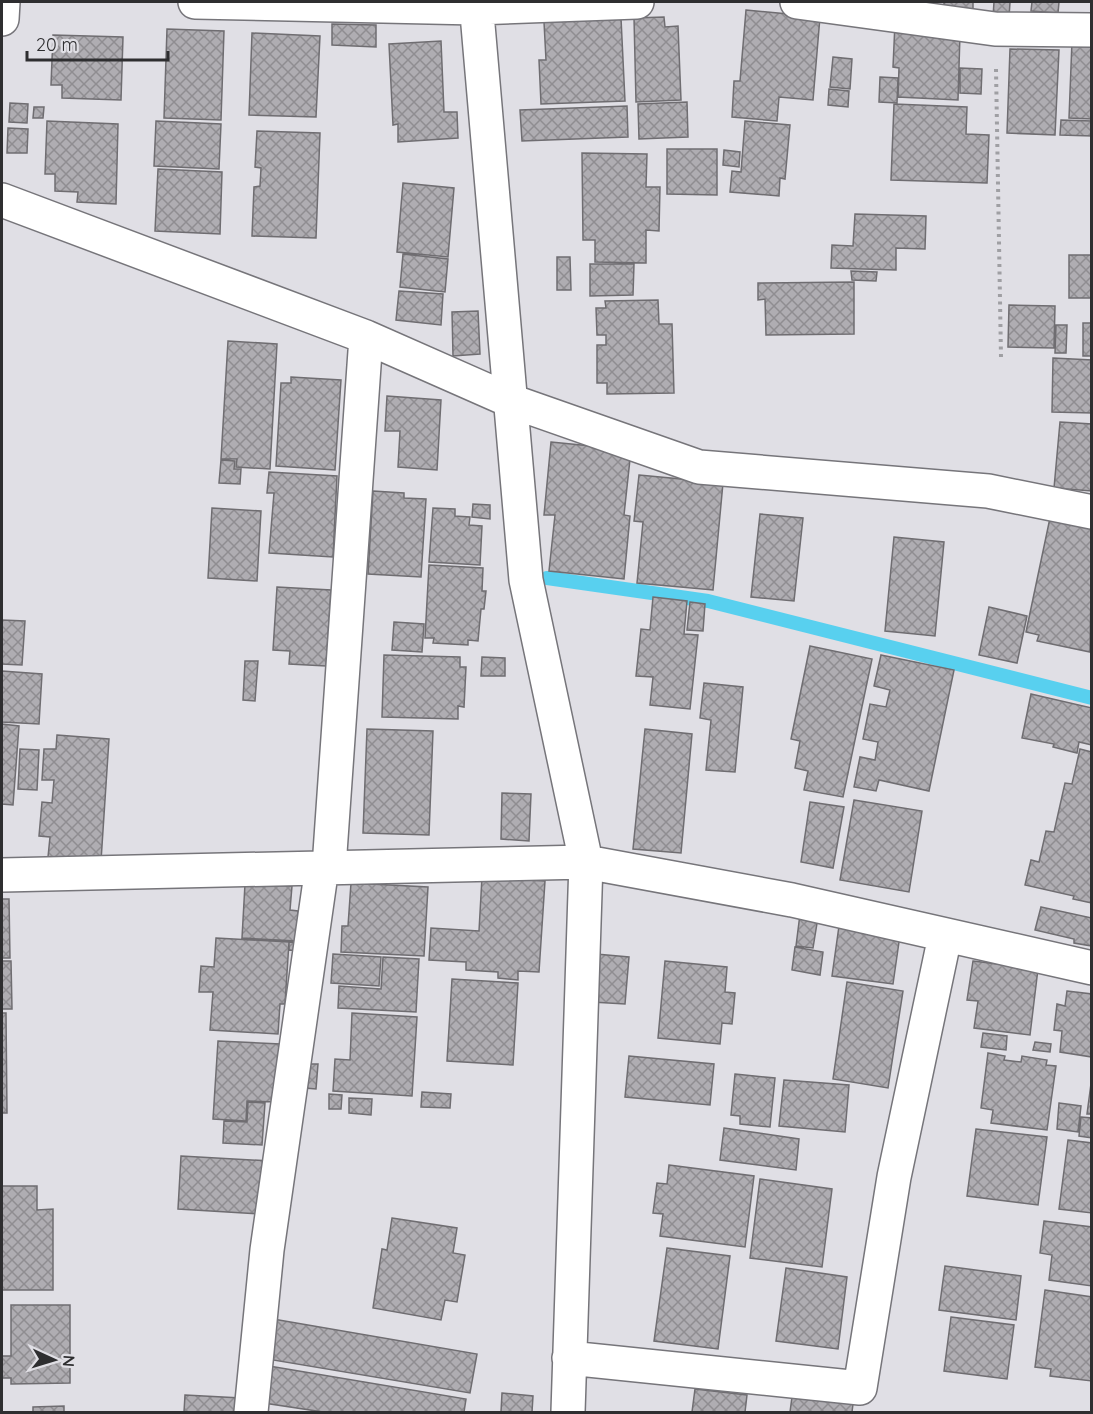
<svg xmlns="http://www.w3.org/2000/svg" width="1093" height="1414" viewBox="0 0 1093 1414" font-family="Quicksand,sans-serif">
	<defs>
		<pattern id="building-cross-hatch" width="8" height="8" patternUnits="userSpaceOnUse" patternTransform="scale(1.5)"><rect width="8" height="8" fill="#afadb2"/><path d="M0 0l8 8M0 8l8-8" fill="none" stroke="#8f8d91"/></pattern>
	</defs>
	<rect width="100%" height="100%" fill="#e0dfe5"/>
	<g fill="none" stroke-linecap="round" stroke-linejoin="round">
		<!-- stream -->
		<path stroke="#58d0ef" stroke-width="14" d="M547 578 708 601 1092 698"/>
	</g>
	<!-- building -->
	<path fill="url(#building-cross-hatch)" stroke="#6f6d71" stroke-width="1.5" d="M944 2H973V12L944 11Z
		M994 2H1010L1009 18 993 17Z
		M1032 2H1059L1058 13 1031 11Z
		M746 10 820 17 813 100 779 97 777 121 732 117 734 81H740Z
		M664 17 665 27 678 26 681 100 636 102 634 18Z
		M621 18 625 101 541 104 539 60H546L544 22Z
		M895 23 960 34 958 100 898 97 899 68 893 67Z
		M332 24 376 25V47L332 45Z
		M167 29 224 31 221 120 164 118Z
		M252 33 320 36 316 117 249 115Z
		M53 35 123 37 121 100 62 98V85H51Z
		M441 41 444 112H457L458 138 398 142V124L393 125 389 44Z
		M1072 41 1092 42V119L1069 118Z
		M1010 49 1059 50 1055 135 1007 133Z
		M833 57 852 59 850 89 830 87Z
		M960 68 982 69 981 94 960 93Z
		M880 77 898 78 897 103 879 102Z
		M829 89 849 91 848 107 828 105Z
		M687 102 688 137 639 139 638 104Z
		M10 103 28 104 27 123 9 122Z
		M894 104 967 107 966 134 989 135 987 183 891 180Z
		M627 106 628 137 522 141 520 110Z
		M34 107H44L43 118H33Z
		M1061 120 1092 121V136L1060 135Z
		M47 121 118 124 116 204 77 202 78 192 55 191V174H45Z
		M156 121 221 124 219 169 154 166Z
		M745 121 790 125 785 179 780 178 779 196 730 192 732 171 741 172Z
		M8 128 28 129 27 153H7Z
		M257 131 320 133 316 238 252 236 254 187 260 186 261 168 255 167Z
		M667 149H717V195L667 194Z
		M724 150 740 152 739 167 723 165Z
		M582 153 647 154 646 187H660L659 231 646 230V263L595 262V240H583Z
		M158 169 222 172 220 234 155 231Z
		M403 183 454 188 448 257 397 252Z
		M855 214 926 216 925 249 896 248V270L831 268 832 245 853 246Z
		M403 254 448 259 445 292 400 287Z
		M1069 255H1092V298H1069Z
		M557 257H570L571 290H557Z
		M590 264H634L633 295 590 296Z
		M851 271 877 272 876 281 852 280Z
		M854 282V334L766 335 765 299 758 300V283Z
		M399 291 443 294 441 325 396 320Z
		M658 300 659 324H672L674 393 607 394V383H597V345H606V335H597L596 308H606L605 301Z
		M1009 305 1055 306 1054 348 1008 347Z
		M478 311 480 354 453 356 452 312Z
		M1083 323H1092V356H1083Z
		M1056 325H1067L1066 353H1055Z
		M228 341 277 344 270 469 236 467 237 459H221Z
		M1053 358 1092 360V413L1052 412Z
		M291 377 341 380 335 470 276 466 281 383H291Z
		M387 396 441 400 437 470 398 467 400 431H385Z
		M1060 422 1092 424V491L1054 488Z
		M551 442 631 450 624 515 630 516 624 579 549 571 555 515H544Z
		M221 460 235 461 234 469H241L240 484 219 483Z
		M269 472 337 476 333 557 269 553 274 493H267Z
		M639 475 723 483 713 590 637 583 643 522 634 521Z
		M373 491 404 493V498L426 499 421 577 368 574Z
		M473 504 490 505V519L472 517Z
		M212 508 261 511 257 581 208 578Z
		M433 508 455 509V516L470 517 469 525 482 526 480 565 429 562Z
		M760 514 803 518 794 601 751 597Z
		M1050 518 1092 527 1090 652 1037 641 1039 635 1026 632Z
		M894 537 944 542 935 636 885 631Z
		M429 565 483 568 482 591H486L484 609H481L478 641 468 640V645L433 643 434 638H425Z
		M277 587 331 590 326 666 289 664 290 651 273 650Z
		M653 597 687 601 684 634 698 635 690 709 650 705 653 677 636 676 641 629 650 630Z
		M690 602 705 604 703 631 687 630Z
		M989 607 1027 616 1017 663 979 655Z
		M2 620 25 621 22 665 2 664Z
		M394 622 424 624 422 652 392 650Z
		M810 646 872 659 843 797 804 790 808 771 795 768 800 741 791 739Z
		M384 655 460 657V667H466L464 707 458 706V719L382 717Z
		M881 655 954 670 929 791 879 780 876 791 854 787 860 757 875 760 878 742 863 739 870 704 886 707 890 690 874 686Z
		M482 657 505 658V676H481Z
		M245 661H258L255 701 243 700Z
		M2 671 42 674 39 724 2 722Z
		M704 683 743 687 735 772 706 770 711 720 700 718Z
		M1031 694 1092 708V745L1079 742 1077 753 1053 747 1054 744 1022 738Z
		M2 724 19 726 13 805 2 804Z
		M367 729 433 731 429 835 363 833Z
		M645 729 692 734 681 853 633 849Z
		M57 735 109 739 101 861 48 857 50 837 39 836 42 802 52 803 54 780H42L44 749H56Z
		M20 749 39 750 37 790 18 789Z
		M1080 749 1092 752V903L1073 899 1074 896 1025 885 1031 860 1039 862 1046 831 1054 832 1065 783 1072 784Z
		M502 793 531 794 529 841 501 839Z
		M854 800 922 811 909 892 840 880Z
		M810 802 844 807 833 868 801 862Z
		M482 877 545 881 539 972 518 971V980L498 978V972L466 970V962L429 960 431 928 479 931Z
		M351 883 428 887 424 956 341 952 342 926H348Z
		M245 884 292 886 290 910 298 911 297 941 242 938Z
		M2 899H9L10 958H2Z
		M1041 907 1092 918V946L1074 943V939L1035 930Z
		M800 914 818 917 813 948 796 946Z
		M839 926 900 935 893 984 832 976Z
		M216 938 289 942 285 1004H280L278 1034 210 1030 213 992H199L201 966 214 967Z
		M289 942 301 943V951L289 950Z
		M795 947 823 952 820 975 792 970Z
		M333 954 381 957 379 986 331 983Z
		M596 954 629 957 625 1004 592 1002Z
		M383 957 419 959 416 1012 338 1008 339 986 381 989Z
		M2 961H11L12 1009H2Z
		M665 961 727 967 725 992 735 993 732 1024 722 1023 720 1044 658 1038Z
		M973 961 1038 969 1030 1035 974 1028 978 1001 967 1000Z
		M452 979 518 983 513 1065 447 1061Z
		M847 982 903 991 888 1088 833 1079Z
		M1067 991 1092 994V1057L1060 1052 1062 1031 1054 1030 1057 1004 1065 1006Z
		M2 1013H6L7 1113H2Z
		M352 1013 417 1017 412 1096 333 1091 335 1059 350 1060Z
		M983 1033 1007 1036 1006 1050 981 1047Z
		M218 1041 280 1044 277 1102 247 1101 246 1121 213 1119Z
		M1035 1042 1051 1044 1050 1052 1033 1050Z
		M988 1053 1005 1056 1004 1060 1021 1062 1022 1056 1047 1060 1046 1065 1056 1066 1047 1130 991 1123 993 1110 981 1108Z
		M629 1056 714 1064 710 1105 625 1097Z
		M307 1064H318L316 1089 305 1088Z
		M735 1074 775 1078 770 1127 740 1124V1116L731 1115Z
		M1092 1076V1114H1087Z
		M784 1080 849 1085 845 1132 779 1126Z
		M422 1092 451 1094 450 1108 421 1107Z
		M329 1094 342 1095 341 1109H329Z
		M349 1098 372 1099 371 1115 349 1113Z
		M248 1102 265 1103 262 1145 223 1143 224 1121 247 1122Z
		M1059 1103 1081 1106 1078 1132 1057 1129Z
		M1081 1117 1092 1118V1138L1079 1136Z
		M724 1128 799 1139 796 1170 720 1160Z
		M976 1129 1047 1137 1038 1205 967 1196Z
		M1068 1140 1092 1143V1213L1059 1209Z
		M181 1156 270 1161 260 1214 178 1209Z
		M669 1165 754 1176 745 1247 660 1236 663 1214 653 1213 657 1183 667 1184Z
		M760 1179 832 1189 822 1267 750 1258Z
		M2 1186H37V1210L53 1209V1290H2Z
		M392 1218 457 1228 453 1253 465 1255 457 1302 445 1300 441 1320 373 1308 382 1249 387 1250Z
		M1044 1221 1092 1227V1286L1049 1280 1052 1255 1040 1253Z
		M667 1248 730 1256 718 1349 654 1341Z
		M945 1266 1021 1276 1016 1320 939 1310Z
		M786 1268 847 1277 838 1349 776 1341Z
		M1045 1290 1092 1297V1381L1050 1376 1051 1369 1035 1367Z
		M11 1305H70V1383L11 1384V1378H2V1356H11Z
		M951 1317 1014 1325 1007 1379 944 1371Z
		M273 1319 477 1354 470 1393 267 1359Z
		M269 1366 466 1399 464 1412H323L264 1403Z
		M695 1389 747 1395 745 1412H692Z
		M502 1393 533 1396 532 1412H501Z
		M185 1395 241 1398 240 1412H184Z
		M792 1397 853 1404 852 1412H790Z
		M64 1406V1412H33V1407Z"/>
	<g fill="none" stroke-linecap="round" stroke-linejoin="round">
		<!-- minor casing -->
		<g stroke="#76757a" stroke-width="36">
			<path id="minor" d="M195 2 476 8 637 2
				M476 2 526 580 586 862 568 1412
				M797 2 995 29 1092 30
				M2 19 3 2
				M2 200 366 337 511 401 699 467 988 491 1092 512
				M329 867 366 337
				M2 875 586 862 792 900 1092 968
				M569 1358 860 1388 894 1177 945 936
				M251 1412 267 1250 322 867"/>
		</g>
		<!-- path -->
		<path stroke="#9f9fa3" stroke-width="4" stroke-dasharray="3 4.5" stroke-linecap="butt" d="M996 69 1001 357"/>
		<!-- minor -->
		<use href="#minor" stroke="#fff" stroke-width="33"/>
	</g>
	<!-- border -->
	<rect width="1093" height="1414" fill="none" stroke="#2e2e30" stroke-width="6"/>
	<!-- north arrow -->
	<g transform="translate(54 1360) rotate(94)" stroke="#e0dfe5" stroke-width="4.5" paint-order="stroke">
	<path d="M0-4.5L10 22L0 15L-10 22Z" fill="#2e2e30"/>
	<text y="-9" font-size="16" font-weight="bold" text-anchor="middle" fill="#2e2e30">N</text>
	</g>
	<!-- scale -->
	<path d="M27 51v9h141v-9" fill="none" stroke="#2e2e30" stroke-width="3"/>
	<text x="36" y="51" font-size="18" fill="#2e2e30" stroke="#e0dfe5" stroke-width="4.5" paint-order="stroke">20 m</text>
</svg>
